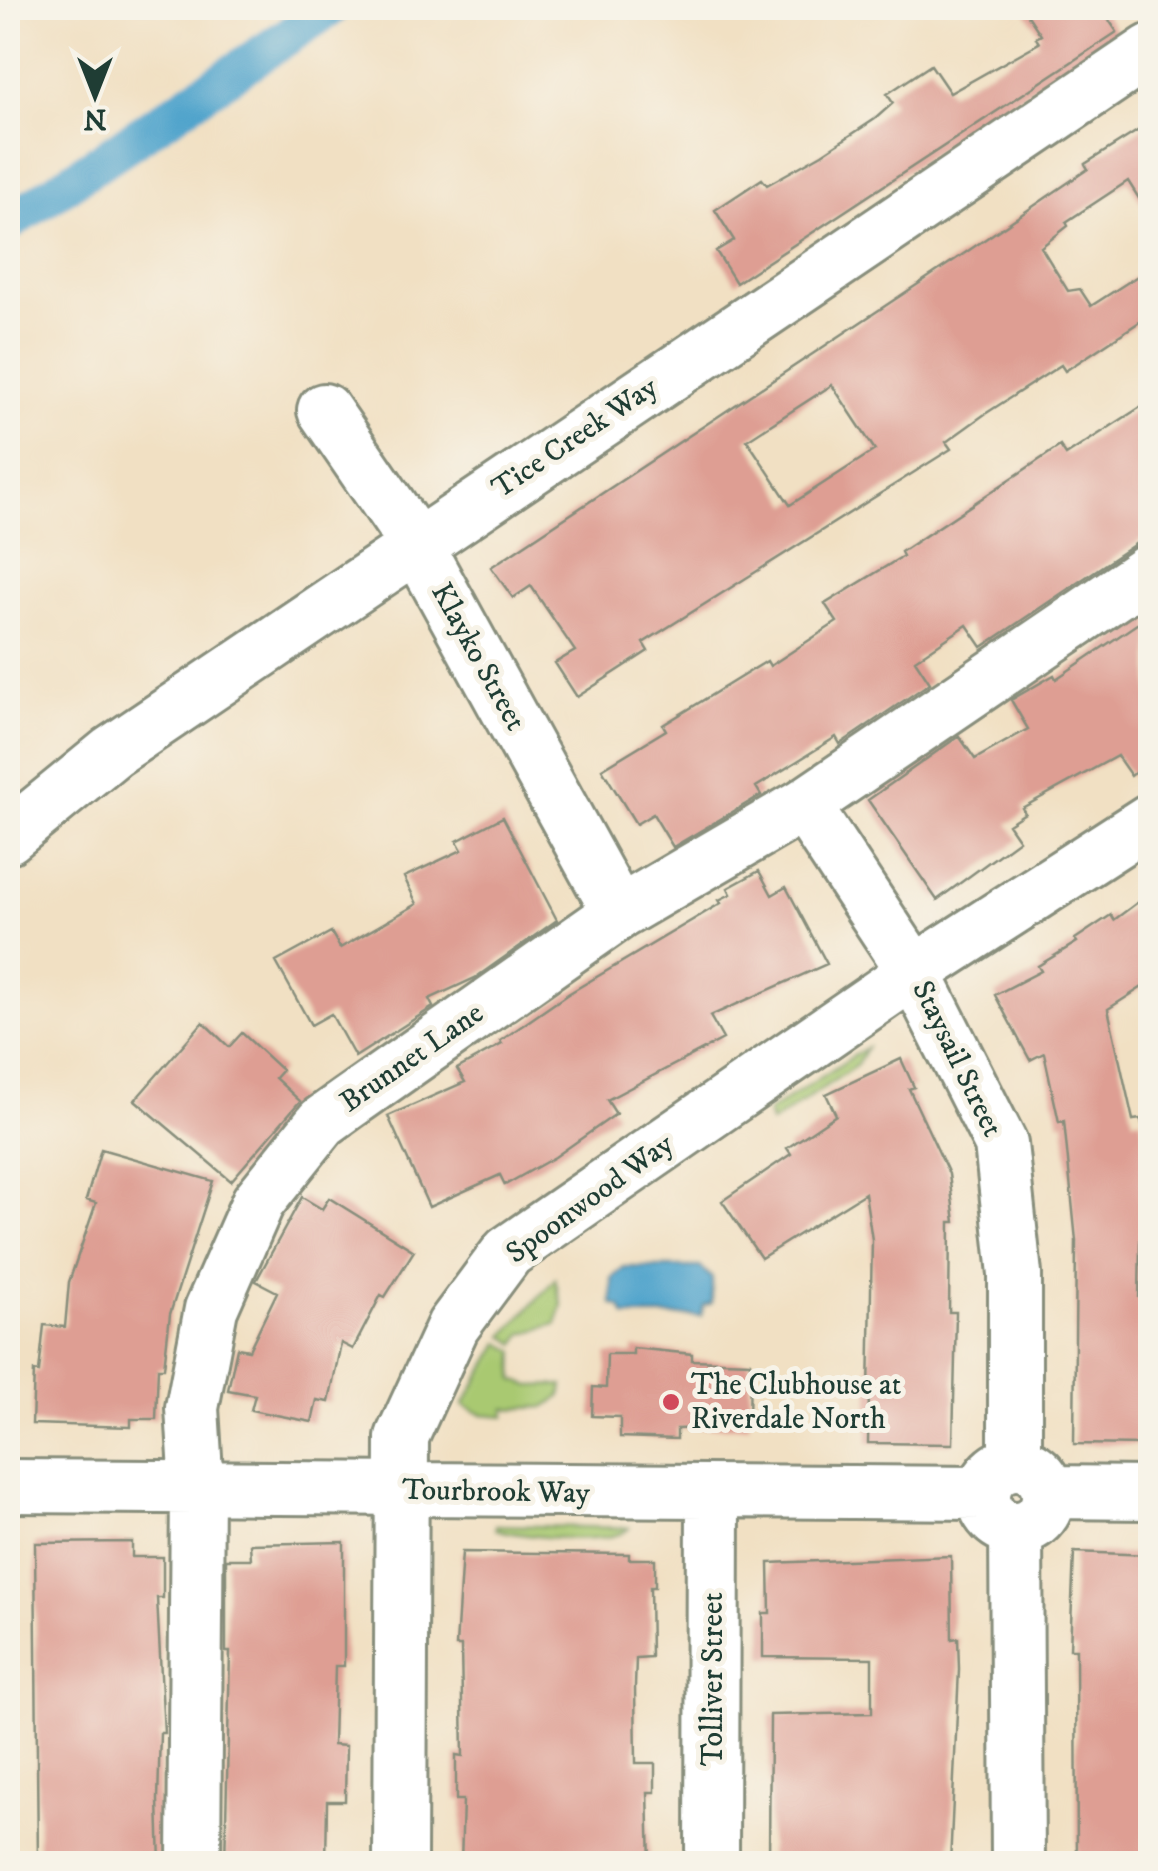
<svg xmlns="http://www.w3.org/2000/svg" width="1158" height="1871" viewBox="0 0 1158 1871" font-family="'IM FELL DW Pica',serif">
	<rect width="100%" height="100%" fill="#f7f3e8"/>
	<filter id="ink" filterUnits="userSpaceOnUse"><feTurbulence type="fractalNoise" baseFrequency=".01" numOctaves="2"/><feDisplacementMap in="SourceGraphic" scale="20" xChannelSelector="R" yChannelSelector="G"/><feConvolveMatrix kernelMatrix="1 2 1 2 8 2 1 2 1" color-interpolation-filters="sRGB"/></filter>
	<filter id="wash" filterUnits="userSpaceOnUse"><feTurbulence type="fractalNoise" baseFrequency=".0048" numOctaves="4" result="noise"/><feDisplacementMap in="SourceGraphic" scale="40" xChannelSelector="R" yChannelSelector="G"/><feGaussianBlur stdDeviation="2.25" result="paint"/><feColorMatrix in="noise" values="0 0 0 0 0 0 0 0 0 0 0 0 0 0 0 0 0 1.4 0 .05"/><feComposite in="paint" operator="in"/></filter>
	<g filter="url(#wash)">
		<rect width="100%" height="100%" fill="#f1e0c3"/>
		<!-- green -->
		<path fill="#a9c971" stroke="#648352" stroke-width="2.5" d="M866 1048 857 1065 771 1123 768 1112Z
			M555 1279 562 1306 556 1324 522 1334 516 1344 504 1336Z
			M500 1343 515 1351 514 1380 531 1386 563 1385 561 1397 544 1407 505 1409V1416L481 1414 463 1405Z
			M496 1525 629 1528C614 1546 519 1537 496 1529Z"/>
		<!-- water -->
		<path fill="#51a4cc" stroke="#387080" stroke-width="2.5" d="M624 1267H701L712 1278V1303L704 1306 701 1316H625L621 1307 612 1304V1278Z"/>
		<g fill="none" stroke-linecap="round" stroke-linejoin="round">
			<!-- canal -->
			<path stroke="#51a4cc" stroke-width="38" d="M8 223 330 8"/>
		</g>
		<g id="blocks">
			<!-- building -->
			<path fill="#de9e93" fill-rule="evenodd" d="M1023 8H1101L1117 32 736 283 716 251 734 240 715 210 762 179 767 185 822 154 875 119 893 103 887 94 931 65 950 93 1039 43 1036 38 1041 35Z
				M1150 123V216L1128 181 1066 222 1068 226 1041 247 1068 291 1080 289 1091 306 1150 268V315L1065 371 1061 365 985 414 946 442 951 449 643 643 648 651 577 697 555 663 575 651 531 586 513 598 491 567 965 253 1088 169 1085 164ZM832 385 875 450 790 505 747 440Z
				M1150 401V534L982 647 967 625 915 660 930 683 840 744 836 737 756 787 761 795 673 847 653 814 636 824 602 769 666 730 663 725 767 661 770 666 837 622 825 604 903 556 901 552 1060 446 1066 455Z
				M1150 615V761L1131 776 1117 756 1022 808 1025 813 1008 824 1019 840 937 900 868 800 959 736 975 759 1028 729 1011 700 1054 675 1056 679Z
				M503 817 557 920 475 978 429 999 433 1007 355 1057 331 1014 311 1025 276 962 331 932 340 948 417 904 404 877 462 850 457 841Z
				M759 871 772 895 786 887 827 964 710 1016 723 1039 607 1100 616 1114 555 1157 505 1185 500 1175 429 1207 388 1116 465 1082 457 1069 502 1044 500 1041 568 994 721 903 719 900 731 894 728 888Z
				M1150 893V982L1108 1009 1133 1120 1141 1119 1148 1163 1143 1164 1145 1240H1140L1139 1297H1149L1145 1445 1074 1444 1076 1241 1064 1121 1059 1122 1044 1053 1030 1060 995 995 1041 971 1038 966 1077 942 1075 939 1111 915 1114 920Z
				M203 1022 229 1047 242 1033 282 1070 275 1078 300 1101 231 1181 135 1100Z
				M901 1059 914 1087 909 1089 949 1174 955 1222H950L949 1312H956L953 1444 868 1443 872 1240 865 1193 761 1258 722 1201 791 1154 787 1148 836 1115 826 1094Z
				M101 1149 213 1181 170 1314 164 1368H158L156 1419H131V1427L32 1424 34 1371 39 1372 44 1325 65 1327 69 1282 96 1203 86 1200Z
				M302 1197 322 1209 329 1198 414 1251 385 1297 381 1295 353 1349 341 1343 329 1402 317 1400 312 1422 251 1410 255 1395 228 1390 237 1348 249 1350 277 1292 256 1281Z
				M633 1348 692 1354V1360L750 1362 749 1426 677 1429V1439L620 1437V1417L592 1416 593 1387 606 1388 607 1354H633Z
				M132 1542V1557H163V1598H157L164 1733H160L158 1800 160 1864H38L35 1543Z
				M344 1542V1666H335L333 1745 346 1746 345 1801H327L326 1864H225L230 1652H226V1559H251L250 1544Z
				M462 1552 629 1554V1559H655V1587H650L651 1657 636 1658 635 1687 636 1763H655V1792H648L650 1864H461L463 1800H456V1755L463 1756 461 1646H456Z
				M1074 1552 1150 1555 1146 1657 1150 1864H1077L1076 1649H1070Z
				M951 1556 952 1639 958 1638 959 1669 950 1864H769L770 1715 872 1713V1658L763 1657V1613H770L769 1563Z"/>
		</g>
	</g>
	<g filter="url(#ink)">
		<use href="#blocks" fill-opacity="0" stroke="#888e7c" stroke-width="2.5"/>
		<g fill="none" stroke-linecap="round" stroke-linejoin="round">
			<!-- minor casing -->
			<g stroke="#888e7c" stroke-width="58">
				<path id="minor" d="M324 410 416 544 619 913
					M804 805 914 972 1001 1144 1015 1274V1464
					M8 837 112 752 1150 51
					M984 1496a32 32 0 1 1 64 0a32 32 0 1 1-64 0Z
					M8 1486 984 1493
					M1048 1492 1150 1493
					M1016 1528 1018 1864
					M194 1864 197 1489 192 1408 211 1309 258 1202 322 1122 347 1104 619 913 804 805 1150 570
					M400 1864 402 1437 453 1326 508 1252 914 972 1150 820
					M712 1864 713 1494"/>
			</g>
			<!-- minor -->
			<use href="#minor" stroke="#fff" stroke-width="52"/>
		</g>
	</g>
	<!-- markers -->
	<circle fill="#d1495b" stroke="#f7f3e8" stroke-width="4" cx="671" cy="1402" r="10"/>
	<g text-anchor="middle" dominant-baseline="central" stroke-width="10" stroke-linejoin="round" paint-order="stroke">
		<!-- street labels -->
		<g font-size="30" fill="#1f3d34" stroke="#f7f3e8">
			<text transform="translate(575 438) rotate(-34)">Tice Creek Way</text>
			<text transform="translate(478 657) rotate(61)">Klayko Street</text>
			<text transform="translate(412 1058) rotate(-35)">Brunnet Lane</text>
			<text transform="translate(957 1059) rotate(64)">Staysail Street</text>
			<text transform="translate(590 1199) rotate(-36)">Spoonwood Way</text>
			<text transform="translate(496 1492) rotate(1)">Tourbrook Way</text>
			<text transform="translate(713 1679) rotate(-90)">Tolliver Street</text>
		</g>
		<!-- poi labels -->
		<g font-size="30" fill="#1f3d34" stroke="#f7f3e8" text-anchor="start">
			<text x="691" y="1385">The Clubhouse at<tspan x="691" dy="34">Riverdale North</tspan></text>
		</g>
	</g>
	<!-- margin -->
	<rect width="1158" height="1871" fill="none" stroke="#f7f3e8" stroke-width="40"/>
	<!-- north arrow -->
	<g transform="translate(95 95) rotate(180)" stroke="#f7f3e8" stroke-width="8" paint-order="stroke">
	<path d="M0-8L18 38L0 25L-18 38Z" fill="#1f3d34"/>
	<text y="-15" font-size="28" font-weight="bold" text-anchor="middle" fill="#1f3d34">N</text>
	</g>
</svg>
